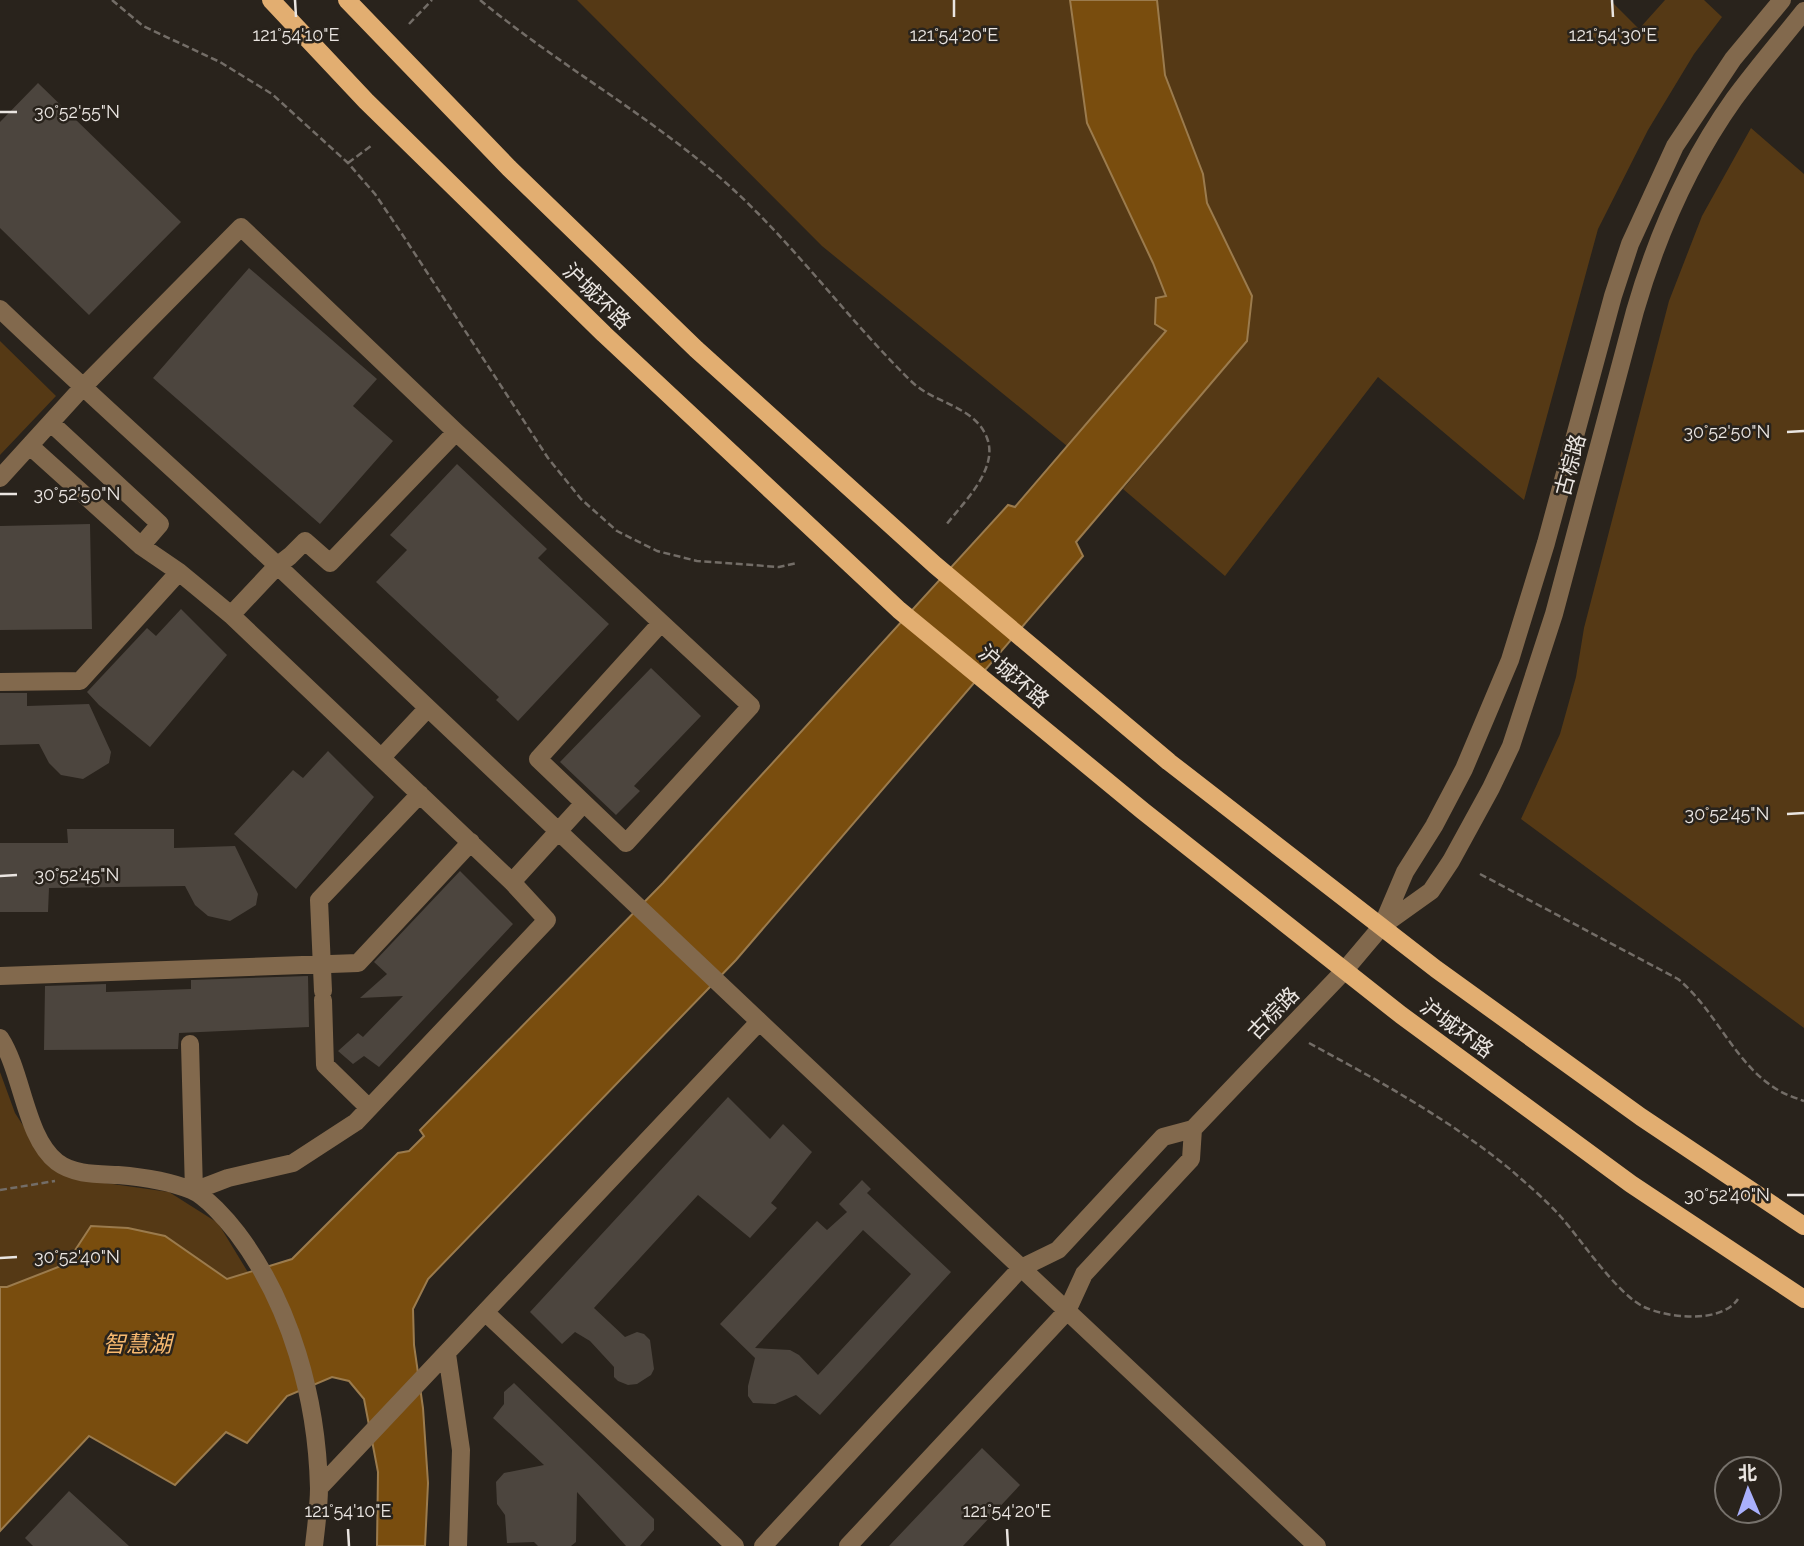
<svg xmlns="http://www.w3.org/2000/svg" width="1804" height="1546" viewBox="0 0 1804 1546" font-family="Raleway,'Noto Sans SC',sans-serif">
	<rect width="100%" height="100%" fill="#29231c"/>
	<!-- green -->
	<path fill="#553915" d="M577 0H1070L1087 123 1153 263 1166 296 1167 331 1067 446 822 246Z
		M1157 0H1610L1639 29 1665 0H1704L1722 17 1694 54 1648 130 1598 229 1524 500 1378 377 1225 576 1123 489 1247 341 1252 296 1207 203 1203 174 1165 75Z
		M1751 128 1804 174V1028L1521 819 1560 734 1576 677 1584 628 1669 301 1702 216Z
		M0 341 56 396 0 455Z
		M0 1072 15 1113 42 1155 70 1178 169 1192 218 1223 249 1274 226 1279 165 1236 66 1264 7 1287H0Z"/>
	<!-- water -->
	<path fill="#794d0e" stroke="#9b7b4d" stroke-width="2" d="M1070 0H1157L1165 75 1203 174 1207 203 1252 296 1247 341 1076 542 1083 556 736 960 428 1279 413 1309 414 1345 423 1408 428 1483 425 1546H377L378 1472 364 1399 349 1381 332 1377 287 1396 247 1443 226 1432 175 1485 89 1436 0 1531V1287H7L66 1264 91 1226 128 1228 165 1236 227 1279 292 1259 398 1153 409 1151 424 1136 420 1130 663 883 1008 505 1015 507 1166 331 1155 324 1156 298 1166 296 1153 263 1087 123Z"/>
	<!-- building -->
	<path fill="#4c453e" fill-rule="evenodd" d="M38 83 181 222 89 315 0 228V122Z
		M249 268 377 379 353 406 393 441 320 524 153 378Z
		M457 464 547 549 538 558 609 624 518 721 496 700 499 697 376 582 407 550 390 535Z
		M90 524 92 629 0 630V526Z
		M181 609 227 655 150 747 99 705 87 692 147 628 156 636Z
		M651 668 701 716 634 786 640 791 616 815 560 762Z
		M0 693H27V706L89 704 111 752 109 763 83 779 61 775 49 763 39 744 0 745Z
		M328 751 374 797 296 889 234 834 293 770 303 778Z
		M67 829H174V848L235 846 258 894 256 905 230 921 208 916 195 905 185 886 49 888 48 912H0V843H68Z
		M460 871 513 924 379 1067 364 1056 353 1064 338 1051 358 1033 363 1037 403 996 360 998 387 974 374 962Z
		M308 976 309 1027 179 1033 178 1049 44 1050 45 986 106 984V992L191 989V980Z
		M728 1097 770 1139 783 1124 812 1152 771 1203 777 1208 750 1238 698 1195 594 1308 625 1337 637 1332 644 1334 650 1340 654 1369 651 1375 637 1384 628 1385 618 1381 614 1377V1367L590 1341 575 1332 562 1344 530 1312Z
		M862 1180 871 1189 867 1193 951 1272 820 1415 796 1395 775 1404 753 1403 748 1396V1386L755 1358 720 1324 817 1221 827 1230 847 1212 839 1204ZM863 1230 911 1274 818 1375 799 1355 790 1350 755 1348Z
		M514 1383 654 1519V1530L640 1546H626L577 1492 576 1542 571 1546H538L534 1542 507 1543 505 1515 497 1504 496 1482 504 1473 544 1465 493 1418 504 1404V1392Z
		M982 1448 1020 1485 963 1546H889Z
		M69 1491 129 1546H33L25 1538Z"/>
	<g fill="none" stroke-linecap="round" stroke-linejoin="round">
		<!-- path -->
		<path stroke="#736d67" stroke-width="2.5" stroke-dasharray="7 3.5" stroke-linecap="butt" d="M112 0 143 26 220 62 272 94 348 163 375 194 402 234 548 458 581 499 617 531 657 551 697 561 779 567 797 563
			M480 0C554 61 638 109 711 170 787 233 842 314 912 382 935 404 975 406 987 438 999 469 963 503 946 525
			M409 24 432 0
			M348 163 371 146
			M1480 874 1678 979C1716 1010 1735 1065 1778 1090 1786 1095 1796 1098 1804 1101
			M1309 1043C1379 1081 1449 1119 1511 1170 1528 1185 1547 1201 1561 1217 1583 1242 1616 1293 1644 1307 1668 1318 1721 1324 1738 1299
			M0 1190 55 1181"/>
		<!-- minor -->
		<path stroke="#82694d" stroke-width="18" d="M0 309C92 397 187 481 280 568 625 895 970 1221 1317 1546
			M51 423 160 524 141 546
			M0 478 82 388 241 227 456 432 751 706 626 843 584 803 512 882 231 615 179 572 141 546 30 446
			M231 615 277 566 290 556 305 541 330 563 456 432
			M0 682 80 681 179 572
			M382 757 427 709
			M584 803 538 759 661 623
			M1382 926 1405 872 1434 826 1464 769 1510 660 1546 543 1613 296 1630 244 1675 146 1733 59 1782 0
			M0 976 358 963 471 842
			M323 991 319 900 420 794
			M323 1000 325 1065 369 1108
			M0 1038C23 1073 25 1137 57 1162 74 1175 98 1174 118 1175 142 1177 169 1181 191 1190 206 1196 227 1220 237 1233 291 1304 317 1399 319 1488 319 1507 316 1527 314 1546
			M190 1044 194 1191 228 1178 293 1163 356 1122 547 920 512 882
			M1193 1129 1344 971 1382 926 1431 891 1451 861 1491 788 1511 746 1554 614 1635 311C1657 235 1688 164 1734 99 1756 69 1781 40 1804 11
			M486 1313 735 1546
			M447 1354 461 1450 458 1546
			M319 1488 759 1022
			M763 1546 1021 1268 1058 1250 1163 1137 1193 1129
			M848 1546 1067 1311 1084 1274 1191 1159 1193 1129"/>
		<!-- major -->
		<path stroke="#e2ae71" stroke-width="18" d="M271 0 366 101 604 334 899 610 1143 811 1401 1015 1631 1184 1804 1299
			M347 0 509 168 696 349 935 565 1169 762 1436 969 1641 1117 1804 1226"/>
	</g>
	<!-- ticks -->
	<path fill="none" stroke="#eae5e1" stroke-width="2.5" d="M295 0 296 17M954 0V17M1612 0 1613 17M0 112H17M1787 432 1804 431M0 494H17M1787 814 1804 813M0 876 17 875M1787 1195H1804M0 1258 17 1257M348 1529 349 1546M1007 1529 1008 1546"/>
	<g text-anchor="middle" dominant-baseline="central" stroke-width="5" stroke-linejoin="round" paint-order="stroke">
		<!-- street labels -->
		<g font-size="21" fill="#eae5e1" stroke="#29231c">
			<text transform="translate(597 296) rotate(44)">沪城环路</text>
			<text transform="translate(1570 465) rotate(-75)">古棕路</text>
			<text transform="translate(1014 676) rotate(40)">沪城环路</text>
			<text transform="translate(1273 1013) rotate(-46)">古棕路</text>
			<text transform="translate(1457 1028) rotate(36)">沪城环路</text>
		</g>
		<!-- water labels -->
		<g font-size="23" font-style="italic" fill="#f8b96f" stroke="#29231c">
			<text x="137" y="1343">智慧湖</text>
		</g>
	</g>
	<g font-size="18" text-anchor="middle" fill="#eae5e1" stroke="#29231c" stroke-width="5" stroke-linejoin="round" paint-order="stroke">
		<text x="296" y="41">121°54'10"E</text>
		<text x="954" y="41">121°54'20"E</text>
		<text x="1613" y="41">121°54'30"E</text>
		<text x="77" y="118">30°52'55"N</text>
		<text x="1727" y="438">30°52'50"N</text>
		<text x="77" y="500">30°52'50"N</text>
		<text x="1727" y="820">30°52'45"N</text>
		<text x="77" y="881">30°52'45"N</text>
		<text x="1727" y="1201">30°52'40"N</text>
		<text x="77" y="1263">30°52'40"N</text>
		<text x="348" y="1517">121°54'10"E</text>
		<text x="1007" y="1517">121°54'20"E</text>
	</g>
	<!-- north arrow -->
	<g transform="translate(1748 1490) rotate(358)"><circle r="33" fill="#29231c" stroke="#76716b" stroke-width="2"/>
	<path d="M0-5L12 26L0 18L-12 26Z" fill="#a9b0fc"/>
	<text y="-10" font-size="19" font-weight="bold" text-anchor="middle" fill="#eae5e1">北</text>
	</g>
</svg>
